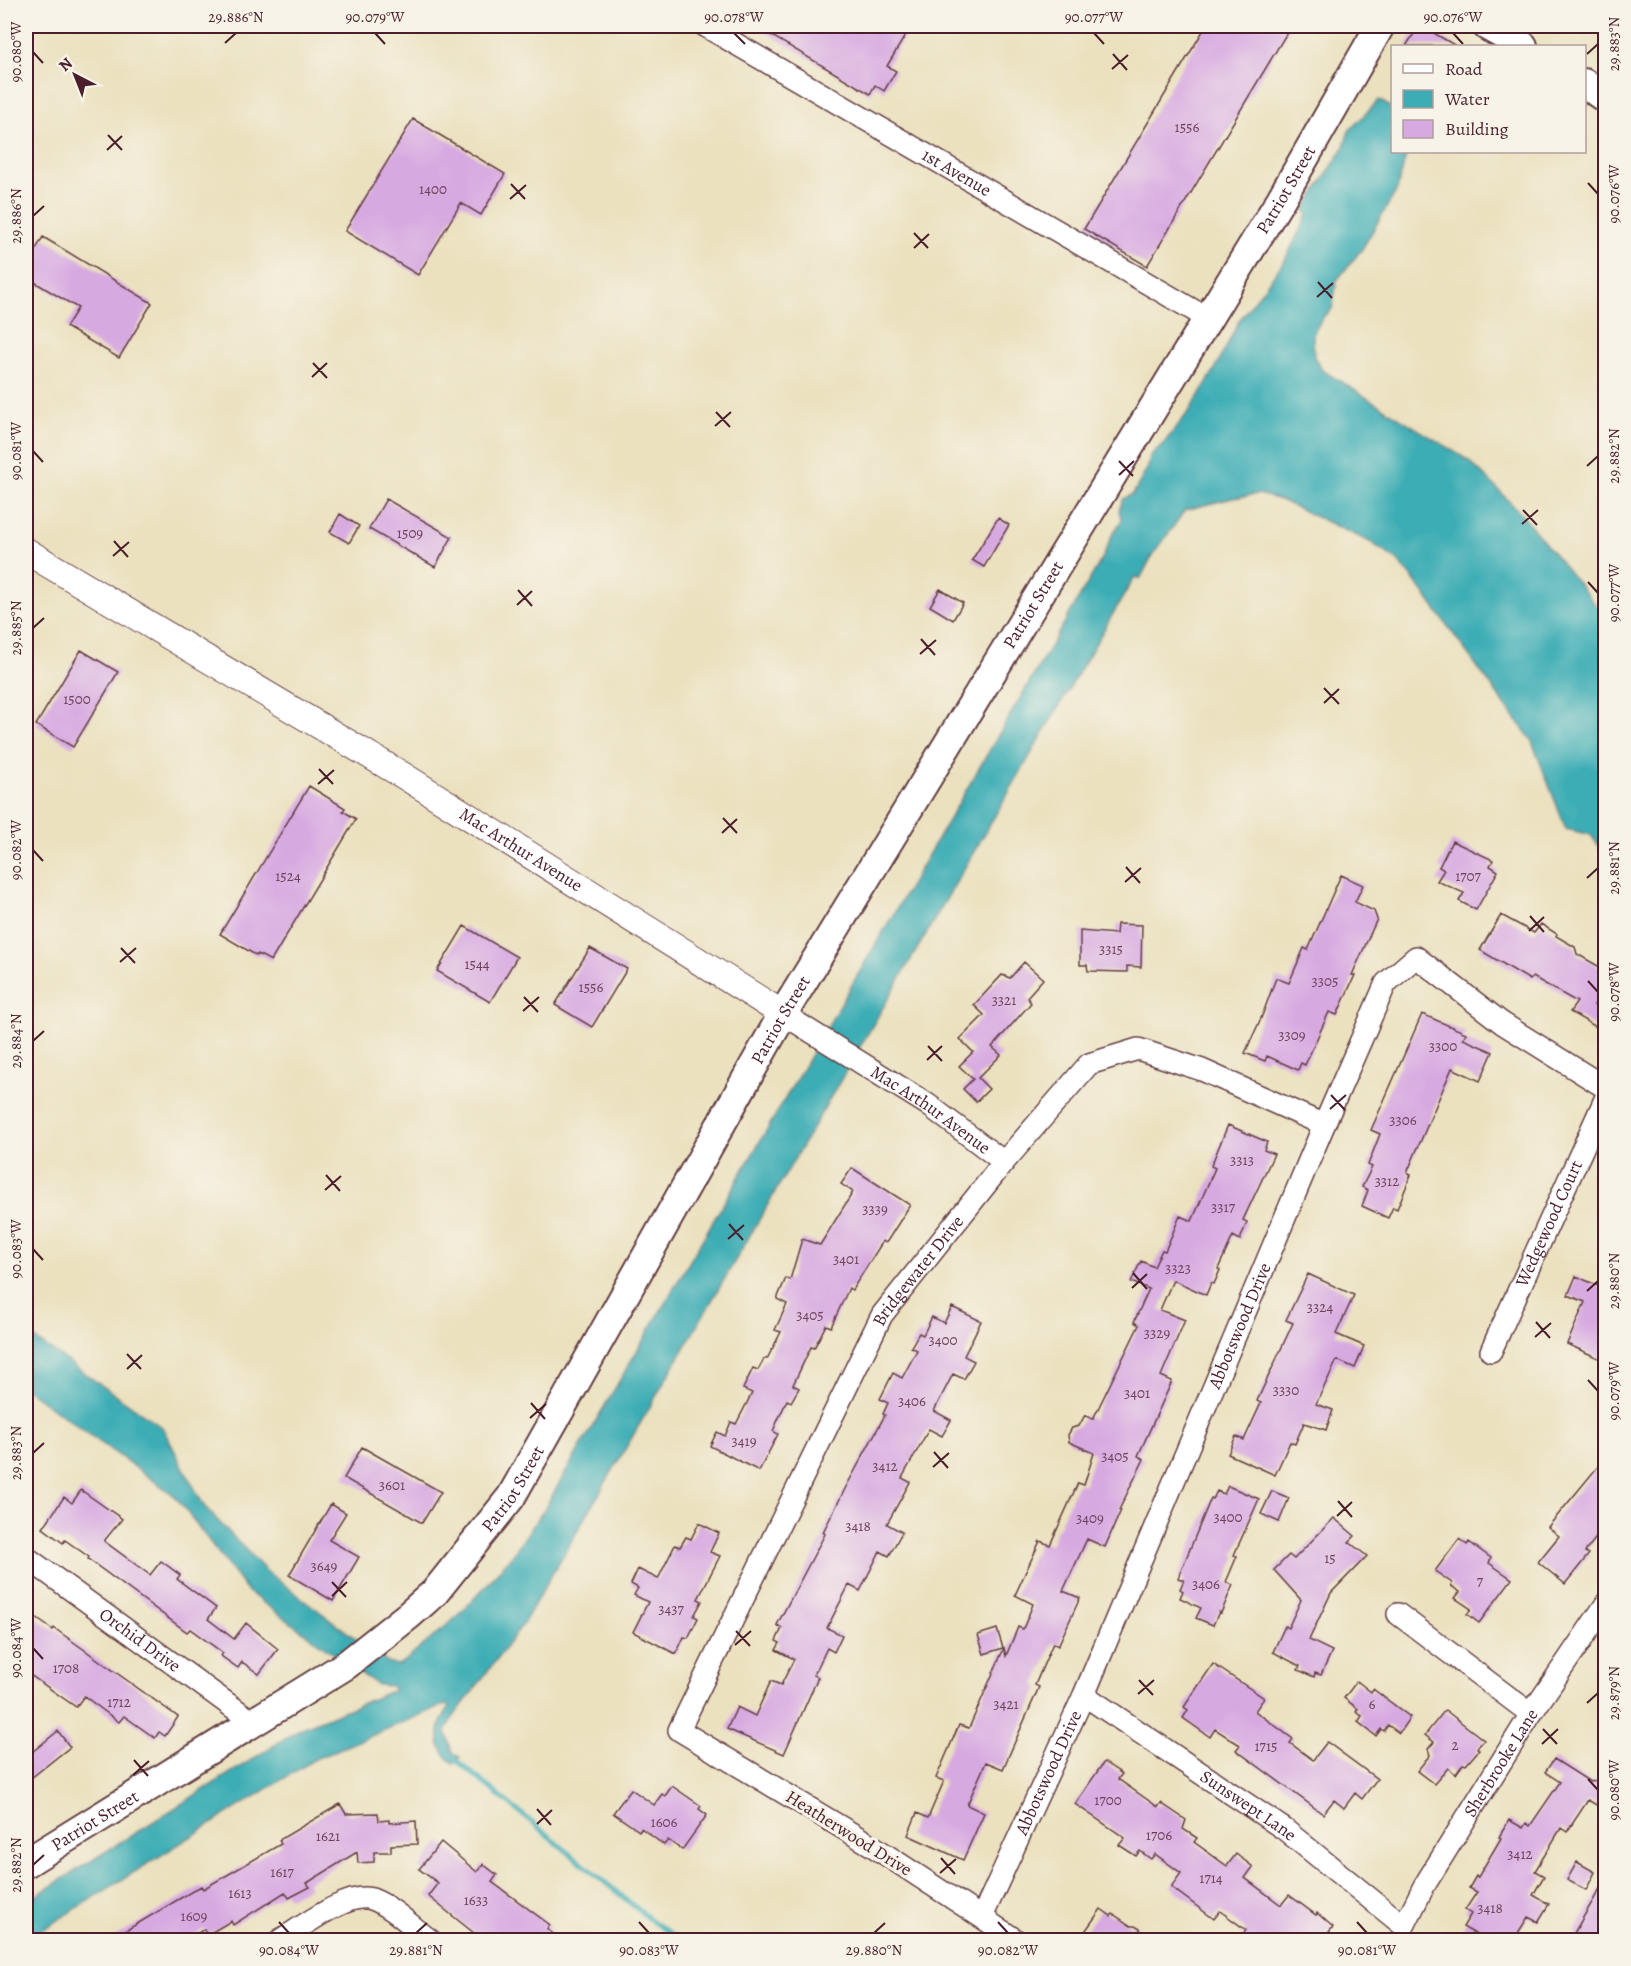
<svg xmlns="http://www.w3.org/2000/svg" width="1631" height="1966" viewBox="0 0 1631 1966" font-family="Alegreya,serif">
	<rect width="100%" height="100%" fill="#f7f3e8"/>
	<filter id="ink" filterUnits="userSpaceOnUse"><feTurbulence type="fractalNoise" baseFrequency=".0167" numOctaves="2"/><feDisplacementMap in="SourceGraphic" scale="12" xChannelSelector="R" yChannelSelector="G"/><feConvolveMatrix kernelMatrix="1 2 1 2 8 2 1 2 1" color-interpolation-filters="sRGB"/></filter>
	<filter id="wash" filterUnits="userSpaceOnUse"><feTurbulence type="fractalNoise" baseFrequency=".008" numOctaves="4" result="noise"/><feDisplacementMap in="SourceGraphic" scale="24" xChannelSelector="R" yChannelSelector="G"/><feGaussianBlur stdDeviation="1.35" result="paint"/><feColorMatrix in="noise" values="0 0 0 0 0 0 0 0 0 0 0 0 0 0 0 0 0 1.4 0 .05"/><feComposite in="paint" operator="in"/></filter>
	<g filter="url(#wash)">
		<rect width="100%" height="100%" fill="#ebe1bf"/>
		<!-- water -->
		<path fill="#3cadb5" stroke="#436670" stroke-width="1.5" d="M1379 100 1392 108V152H1407L1397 190 1362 249 1337 280 1332 309 1323 317 1313 334 1314 357 1322 370 1468 460 1494 485 1522 515 1605 616V855L1591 835 1566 829 1531 739 1511 713 1412 577 1397 560 1370 542 1280 500 1258 494 1233 498 1185 510 1151 558 1140 579 1135 576 523 1624 452 1719 446 1732 453 1752 460 1757 454 1764C433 1747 436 1726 450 1706L447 1704 315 1759 26 1940V1902L300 1729 394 1690 392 1686 378 1685 366 1677 247 1591 175 1496 26 1389V1333L162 1427 204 1506 266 1571 387 1662 398 1665 406 1660 459 1615 491 1580 513 1554 543 1511 1103 557 1112 535 1122 520 1119 511 1123 499 1133 494 1148 467 1150 456 1164 443 1190 410 1214 371 1239 321 1285 260 1308 214 1304 210 1343 149 1349 131Z"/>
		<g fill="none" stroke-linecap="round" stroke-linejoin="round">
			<!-- stream -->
			<path stroke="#3cadb5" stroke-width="5" d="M457 1761 651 1920 680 1940"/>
		</g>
		<g id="blocks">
			<!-- building -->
			<path fill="#d7a9e1" d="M755 26H911L887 66 896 71 884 91 875 85 870 94Z
				M1206 26H1291L1147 266 1084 229Z
				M1419 26H1422L1456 46H1406Z
				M413 119 505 174 481 215 461 203 418 275 345 231Z
				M43 237 152 303 119 358 66 327 78 308 26 277V266Z
				M386 499 452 537 435 567 369 529Z
				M340 514 359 526 349 543 330 532Z
				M998 518 1009 525 984 567 972 560Z
				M940 589 963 603 953 620 930 606Z
				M81 650 118 672 73 747 36 725Z
				M309 786 345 808 343 811 356 819 271 961 258 954 257 956 220 934Z
				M1452 841 1493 860 1490 866 1498 871 1476 910 1459 901 1464 893 1437 881 1444 870 1439 867Z
				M1341 875 1363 885 1355 902 1374 911 1377 919 1352 975H1355L1337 1015 1329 1012 1305 1065 1301 1063 1298 1070 1267 1056 1265 1061 1245 1053 1262 1016 1276 978 1289 983 1304 948 1308 950Z
				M1501 915 1534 933 1541 924 1557 934 1556 936 1575 947 1577 954 1605 970V986L1594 1005 1605 1011V1032L1570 1012 1577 1002 1533 977 1530 980 1480 950Z
				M1117 924 1142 925 1141 967 1127 966V972L1088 971 1087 965H1080V931L1116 934Z
				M464 926 517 957 490 1002 437 971Z
				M590 948 627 969 592 1027 555 1005Z
				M1024 962 1043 979 1027 997 1031 1003 992 1047 1001 1055 978 1078 989 1089 976 1102 963 1089 973 1079 959 1066 973 1052 960 1039 984 1015 974 1005 1002 975 1010 978Z
				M1422 1014 1466 1033 1463 1039 1493 1052 1480 1081 1452 1068 1407 1173 1411 1175 1397 1209 1393 1207 1388 1218 1362 1206 1368 1190 1362 1187 1372 1167 1368 1165 1380 1134 1371 1130Z
				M1228 1125 1267 1142 1264 1150 1274 1154 1243 1220 1247 1222 1240 1240 1233 1236 1218 1269 1220 1270 1214 1284 1211 1283 1206 1295 1173 1280 1160 1310 1185 1320 1161 1376 1172 1381 1138 1456 1144 1459 1119 1510H1121L1105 1547 1087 1539 1063 1591 1080 1598 1058 1646 1053 1643 1035 1685 1039 1687 1003 1769 986 1762 967 1805 984 1813 963 1860 908 1835 917 1813 928 1818 944 1781 936 1778 959 1725 969 1728 1004 1648 1006 1656 1018 1627 1023 1629 1033 1604 1015 1595 1040 1541 1050 1545 1078 1483 1084 1485 1094 1453 1069 1442 1068 1435 1072 1428 1079 1426 1085 1415 1093 1419 1139 1325 1134 1322 1149 1289 1131 1282 1141 1261 1154 1267 1162 1250 1165 1251 1180 1216 1192 1221 1215 1168 1211 1166Z
				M852 1168 910 1205 886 1243 883 1241 852 1290 849 1288 831 1327 826 1325 814 1348 811 1347 793 1385 799 1388 791 1402 787 1400 773 1431 778 1434 759 1471 710 1446 717 1432 725 1436 731 1422 736 1424 752 1393 743 1389 753 1368 758 1370 764 1359H767L781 1332 775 1330 787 1304 777 1299 786 1278 790 1280 802 1239 820 1245 853 1192 841 1184Z
				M1308 1274 1354 1295 1336 1334 1364 1346 1355 1368 1337 1360 1316 1404 1333 1410 1326 1430 1304 1423 1295 1444 1290 1442 1275 1475 1228 1454 1236 1436 1244 1440 1261 1403 1257 1401 1293 1323 1286 1320Z
				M1576 1276 1605 1289V1361L1567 1344 1585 1302 1568 1295Z
				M952 1307 981 1321 964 1356 974 1361 964 1379 953 1374 934 1411 951 1420 942 1436 929 1429 902 1478 910 1482 887 1524 902 1532 889 1556 880 1551 860 1591 849 1585 827 1628 842 1635 834 1652 827 1648 814 1675 818 1677 784 1754 727 1729 737 1707 755 1716 771 1681 781 1685 794 1659 776 1650 780 1643 776 1641 782 1628 777 1625 825 1534 823 1532 846 1487 885 1415 883 1414 888 1403 880 1399 893 1373 902 1378 917 1350 911 1347 919 1333 923 1335 932 1317 944 1323Z
				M362 1447 441 1492 422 1523 344 1478Z
				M1605 1458V1526L1585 1552 1589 1554 1565 1584 1538 1562 1559 1536 1548 1527Z
				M1228 1486 1259 1499 1234 1555 1237 1556 1226 1582 1233 1585 1221 1613 1219 1612 1213 1625 1196 1618 1201 1608 1180 1598 1183 1591 1180 1589 1184 1580 1178 1578 1211 1498 1213 1499 1217 1491 1224 1494Z
				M81 1490 122 1519 104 1541 150 1575 161 1561 180 1575 177 1579 216 1608 208 1619 234 1639 246 1623 278 1649 259 1674 242 1662 238 1668 221 1656 223 1653 190 1629 187 1632 88 1559 89 1557 65 1540 63 1543 43 1528 64 1497 72 1503Z
				M1272 1491 1289 1498 1279 1522 1261 1514Z
				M331 1504 346 1513 329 1540 359 1557 333 1601 289 1575Z
				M1334 1518 1355 1536 1349 1542 1367 1556 1331 1593 1309 1640 1332 1651 1321 1675 1315 1673 1314 1677 1298 1670 1300 1666 1273 1652 1285 1626 1288 1628 1301 1600 1274 1570 1289 1555 1294 1559Z
				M699 1523 719 1533 710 1552 720 1556 698 1599 702 1601 694 1616 698 1618 688 1638 684 1637 676 1654 633 1632 648 1602 634 1595 638 1588 631 1584 638 1569 658 1579 675 1545 680 1547 686 1537 691 1539Z
				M1459 1539 1467 1545 1469 1542 1491 1558 1489 1563 1512 1579 1479 1623 1467 1614 1471 1609 1455 1598 1460 1592 1451 1586 1452 1583 1435 1571Z
				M26 1611 53 1630 54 1628 178 1717 165 1736 159 1732 155 1738 124 1716 119 1722 84 1696 76 1707 26 1672Z
				M997 1629 1003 1648 984 1654 978 1635Z
				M1213 1664 1264 1698 1255 1711 1293 1739 1290 1743 1313 1760 1327 1742 1377 1779 1362 1799 1355 1793 1344 1808 1334 1800 1323 1814 1236 1750 1240 1745 1215 1729 1210 1737 1183 1718 1188 1710 1184 1707Z
				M1357 1681 1371 1692 1373 1689 1410 1717 1399 1733 1388 1725 1384 1731 1381 1729 1376 1736 1358 1722 1362 1716 1356 1712 1358 1709 1344 1698Z
				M1445 1710 1484 1740 1477 1748 1479 1750 1466 1765 1463 1764 1456 1774 1448 1768 1434 1784 1417 1771 1430 1755 1428 1749 1434 1742 1425 1735Z
				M58 1731 70 1747 26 1782V1757Z
				M1554 1759 1590 1782 1597 1781 1603 1809 1588 1800 1567 1832 1561 1828 1535 1871 1544 1876 1533 1895 1549 1904 1538 1922 1528 1917 1513 1941H1468L1475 1934 1463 1927 1471 1914 1465 1910 1477 1892 1469 1888 1476 1876 1478 1877 1501 1838 1499 1837 1509 1820 1523 1828 1526 1823 1530 1826 1560 1782 1545 1772Z
				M1104 1762 1122 1774 1118 1779 1158 1807 1161 1803 1186 1820 1183 1829 1197 1838 1194 1842 1227 1866 1236 1854 1253 1867 1245 1878 1281 1905 1289 1895 1316 1915 1317 1913 1333 1927 1322 1941H1239L1246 1930 1220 1911 1214 1919 1171 1887 1181 1873 1155 1854 1151 1859 1140 1851 1136 1856 1119 1845 1125 1838 1075 1804Z
				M672 1786 701 1806 699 1809 707 1815 682 1850 668 1840 664 1845 641 1828 639 1831 613 1813 631 1789 654 1805 662 1794 665 1796Z
				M340 1804 346 1814 378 1813 379 1821 389 1820V1823L416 1821 417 1844 391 1845V1852H374V1862L358 1863 357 1852 307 1883 310 1887 289 1898 285 1892 233 1925 231 1921 207 1935 204 1929 185 1941H108L201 1886 203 1889 281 1844 279 1840Z
				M441 1842 477 1872 483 1864 497 1875 492 1882 550 1925 547 1929 562 1941H484L459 1921 428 1896 438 1883 419 1869Z
				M1577 1862 1595 1872 1586 1890 1567 1880Z
				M1605 1880V1941H1587L1574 1933Z
				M1101 1909 1111 1916 1113 1914 1131 1926H1135L1140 1929 1141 1934 1151 1941H1078Z"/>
		</g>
	</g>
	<g filter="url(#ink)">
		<use href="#blocks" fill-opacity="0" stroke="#623c41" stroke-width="1.5"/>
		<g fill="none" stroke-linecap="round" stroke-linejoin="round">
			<!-- minor casing -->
			<g stroke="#623c41" stroke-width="24">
				<g id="minor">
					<path id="s1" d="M705 26 1207 318"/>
					<path id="s2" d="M783 1014 927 1104 1004 1162"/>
					<path id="s3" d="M1491 1351 1606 1097"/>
					<path id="s4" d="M26 1557 253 1722"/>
					<path d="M1398 1614 1531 1714"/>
					<path id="s5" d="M1084 1695 1284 1829 1404 1926 1424 1886 1531 1714 1606 1604"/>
					<path id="s6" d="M982 1917 1084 1695 1324 1125 1386 983 1416 957 1502 1023 1606 1088"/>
					<path d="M280 1940C301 1928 348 1891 372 1899 393 1907 412 1927 430 1940"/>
					<path id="s7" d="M1016 1940 871 1845 679 1730 882 1315 1004 1162 1089 1064 1138 1049 1202 1070 1324 1125"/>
				</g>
			</g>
			<!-- tertiary casing -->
			<g stroke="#623c41" stroke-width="28">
				<g id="tertiary">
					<path id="s8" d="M26 551 404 776 783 1014"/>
				</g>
			</g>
			<!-- secondary casing -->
			<g stroke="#623c41" stroke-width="32">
				<g id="secondary">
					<path d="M1487 26 1523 46"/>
					<path d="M1584 83 1606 99"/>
					<path id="s9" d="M26 1863 346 1665 409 1615 435 1592 511 1497 783 1014 1281 199 1380 26"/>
				</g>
			</g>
			<!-- minor -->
			<use href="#minor" stroke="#fff" stroke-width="21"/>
			<!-- tertiary -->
			<use href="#tertiary" stroke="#fff" stroke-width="26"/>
			<!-- secondary -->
			<use href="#secondary" stroke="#fff" stroke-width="28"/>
		</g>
	</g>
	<!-- ticks -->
	<path fill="none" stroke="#4a1f2b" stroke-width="2" d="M375 33 385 44M734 33 745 44M1094 33 1104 44M1453 33 1463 44M225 43 236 33M33 52 43 63M1113 54 1127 70M1587 54 1598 44M1112 69 1128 55M108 135 122 150M107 150 122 136M1588 183 1598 194M511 184 525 199M510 199 526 185M33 216 44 206M914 233 928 248M914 248 929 234M1318 282 1332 298M1317 297 1333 283M313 363 327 378M312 377 327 363M716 412 730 427M715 426 731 412M33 451 43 462M1119 461 1133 476M1587 466 1598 456M1119 475 1134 461M1523 510 1537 525M1522 524 1538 510M114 541 128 557M113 556 129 542M1588 582 1598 593M518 590 532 606M517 605 532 591M33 628 44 618M921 639 935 655M920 654 936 640M1324 688 1339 704M1324 703 1339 689M319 769 333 784M318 784 334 770M723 818 737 833M722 833 737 819M33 850 43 861M1126 867 1140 883M1587 878 1598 868M1125 882 1141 868M1530 916 1544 932M1529 931 1544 917M121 948 135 963M120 962 136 948M1588 981 1598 992M524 997 538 1012M523 1011 539 997M33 1041 44 1031M928 1046 942 1061M927 1060 942 1046M1331 1095 1345 1110M1330 1109 1346 1095M326 1175 340 1191M325 1190 341 1176M729 1224 743 1240M728 1239 744 1225M33 1249 43 1260M1133 1273 1147 1289M1132 1288 1147 1274M1587 1291 1598 1281M1536 1322 1550 1338M1535 1337 1551 1323M127 1354 141 1369M127 1369 142 1355M1588 1380 1598 1391M531 1403 545 1419M530 1418 546 1404M934 1452 948 1468M33 1453 44 1443M933 1467 949 1453M1338 1501 1352 1517M1337 1516 1352 1502M332 1582 346 1597M332 1596 347 1582M736 1631 750 1646M735 1645 751 1631M33 1648 43 1659M1139 1680 1153 1695M1138 1694 1154 1680M1587 1703 1598 1693M1543 1729 1557 1744M1542 1744 1558 1729M134 1760 148 1776M133 1775 149 1761M1588 1779 1598 1790M537 1809 551 1825M537 1824 552 1810M941 1858 955 1874M33 1865 44 1855M940 1873 956 1859M279 1922 289 1933M639 1922 649 1933M998 1922 1008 1933M1357 1922 1367 1933M416 1933 427 1923M874 1933 885 1923"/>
	<g text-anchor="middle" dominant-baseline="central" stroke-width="6" stroke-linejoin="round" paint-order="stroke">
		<!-- number labels -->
		<g font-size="15" fill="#6d4258">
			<text x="1187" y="127">1556</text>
			<text x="433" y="189">1400</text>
			<text x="410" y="533">1509</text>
			<text x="77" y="699">1500</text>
			<text x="288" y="876">1524</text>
			<text x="1468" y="876">1707</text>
			<text x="1111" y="949">3315</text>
			<text x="477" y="964">1544</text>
			<text x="1325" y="981">3305</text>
			<text x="591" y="987">1556</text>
			<text x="1004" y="1000">3321</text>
			<text x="1292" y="1035">3309</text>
			<text x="1443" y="1046">3300</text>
			<text x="1403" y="1120">3306</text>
			<text x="1242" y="1160">3313</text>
			<text x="1387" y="1181">3312</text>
			<text x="1223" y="1207">3317</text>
			<text x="875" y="1209">3339</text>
			<text x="846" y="1259">3401</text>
			<text x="1178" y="1268">3323</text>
			<text x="1320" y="1307">3324</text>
			<text x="810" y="1315">3405</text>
			<text x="1157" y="1333">3329</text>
			<text x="943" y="1340">3400</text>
			<text x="1286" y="1390">3330</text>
			<text x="1137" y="1393">3401</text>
			<text x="912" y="1401">3406</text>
			<text x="744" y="1441">3419</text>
			<text x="1115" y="1456">3405</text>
			<text x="885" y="1466">3412</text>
			<text x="392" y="1485">3601</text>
			<text x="1228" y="1517">3400</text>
			<text x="1090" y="1518">3409</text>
			<text x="858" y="1526">3418</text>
			<text x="1330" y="1558">15</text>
			<text x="324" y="1566">3649</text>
			<text x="1480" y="1581">7</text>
			<text x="1206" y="1584">3406</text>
			<text x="671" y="1609">3437</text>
			<text x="66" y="1668">1708</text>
			<text x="119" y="1702">1712</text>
			<text x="1006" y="1704">3421</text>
			<text x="1372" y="1704">6</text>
			<text x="1455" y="1745">2</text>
			<text x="1266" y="1746">1715</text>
			<text x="1108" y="1800">1700</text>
			<text x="664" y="1822">1606</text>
			<text x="1159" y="1835">1706</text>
			<text x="328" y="1836">1621</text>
			<text x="1520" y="1854">3412</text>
			<text x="282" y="1872">1617</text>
			<text x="1211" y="1878">1714</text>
			<text x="240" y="1893">1613</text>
			<text x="476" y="1900">1633</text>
			<text x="1490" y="1908">3418</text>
			<text x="194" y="1916">1609</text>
		</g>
		<!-- street labels -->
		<g font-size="18" fill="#4a1f2b" stroke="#f7f3e8">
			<text stroke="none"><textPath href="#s1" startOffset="291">1st Avenue</textPath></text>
			<text stroke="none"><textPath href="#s9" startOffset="2133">Patriot Street</textPath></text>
			<text stroke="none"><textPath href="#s9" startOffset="1647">Patriot Street</textPath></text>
			<text stroke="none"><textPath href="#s8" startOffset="578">Mac Arthur Avenue</textPath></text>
			<text stroke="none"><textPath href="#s9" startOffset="1161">Patriot Street</textPath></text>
			<text stroke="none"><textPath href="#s2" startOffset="176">Mac Arthur Avenue</textPath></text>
			<text stroke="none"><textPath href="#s3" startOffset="140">Wedgewood Court</textPath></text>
			<text stroke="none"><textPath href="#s7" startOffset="916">Bridgewater Drive</textPath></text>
			<text stroke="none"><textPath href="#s6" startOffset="645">Abbotswood Drive</textPath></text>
			<text stroke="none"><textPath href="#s9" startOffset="621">Patriot Street</textPath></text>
			<text stroke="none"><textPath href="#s4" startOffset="141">Orchid Drive</textPath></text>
			<text stroke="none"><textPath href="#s5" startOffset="585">Sherbrooke Lane</textPath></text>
			<text stroke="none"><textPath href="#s6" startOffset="159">Abbotswood Drive</textPath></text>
			<text stroke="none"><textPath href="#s5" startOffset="198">Sunswept Lane</textPath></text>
			<text stroke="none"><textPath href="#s9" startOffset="81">Patriot Street</textPath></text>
			<text transform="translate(849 1833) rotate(32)">Heatherwood Drive</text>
		</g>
	</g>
	<!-- margin -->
	<rect width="1631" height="1966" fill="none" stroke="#f7f3e8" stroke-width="66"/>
	<!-- legend -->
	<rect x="1391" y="45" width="195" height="108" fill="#f7f3e8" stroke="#b29e9c" stroke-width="1.5"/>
	<rect x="1403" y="64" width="30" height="9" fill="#ffffff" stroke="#b29e9c" stroke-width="1.5"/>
	<text x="1445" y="75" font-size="18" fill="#4a1f2b">Road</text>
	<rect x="1403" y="90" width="30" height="18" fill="#3cadb5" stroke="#b29e9c" stroke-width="1.5"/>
	<text x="1445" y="105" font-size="18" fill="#4a1f2b">Water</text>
	<rect x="1403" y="120" width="30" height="18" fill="#d7a9e1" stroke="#b29e9c" stroke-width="1.5"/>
	<text x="1445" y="135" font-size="18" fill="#4a1f2b">Building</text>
	<!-- north arrow -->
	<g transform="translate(75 75) rotate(318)" stroke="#f7f3e8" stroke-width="4.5" paint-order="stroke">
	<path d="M0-4.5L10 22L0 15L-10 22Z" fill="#4a1f2b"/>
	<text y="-9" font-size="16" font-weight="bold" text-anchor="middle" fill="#4a1f2b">N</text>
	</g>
	<rect x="33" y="33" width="1565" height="1900" fill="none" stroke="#4a1f2b" stroke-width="2"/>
	<g font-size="15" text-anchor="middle" fill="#4a1f2b">
		<text x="236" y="22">29.886°N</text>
		<text x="375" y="22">90.079°W</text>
		<text x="734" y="22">90.078°W</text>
		<text x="1094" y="22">90.077°W</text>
		<text x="1453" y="22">90.076°W</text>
		<text transform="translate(1614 44) rotate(-90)" y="5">29.883°N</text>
		<text transform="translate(16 52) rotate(-90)" y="5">90.080°W</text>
		<text transform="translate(1614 194) rotate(-90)" y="5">90.076°W</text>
		<text transform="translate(16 216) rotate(-90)" y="5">29.886°N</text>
		<text transform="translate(16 451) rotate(-90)" y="5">90.081°W</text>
		<text transform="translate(1614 456) rotate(-90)" y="5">29.882°N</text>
		<text transform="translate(1614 593) rotate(-90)" y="5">90.077°W</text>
		<text transform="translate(16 628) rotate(-90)" y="5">29.885°N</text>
		<text transform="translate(16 850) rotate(-90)" y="5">90.082°W</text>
		<text transform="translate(1614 868) rotate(-90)" y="5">29.881°N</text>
		<text transform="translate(1614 992) rotate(-90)" y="5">90.078°W</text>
		<text transform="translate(16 1041) rotate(-90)" y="5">29.884°N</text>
		<text transform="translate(16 1249) rotate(-90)" y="5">90.083°W</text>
		<text transform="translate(1614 1281) rotate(-90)" y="5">29.880°N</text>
		<text transform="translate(1614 1391) rotate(-90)" y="5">90.079°W</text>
		<text transform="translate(16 1453) rotate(-90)" y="5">29.883°N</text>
		<text transform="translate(16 1648) rotate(-90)" y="5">90.084°W</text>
		<text transform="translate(1614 1693) rotate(-90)" y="5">29.879°N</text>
		<text transform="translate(1614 1790) rotate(-90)" y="5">90.080°W</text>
		<text transform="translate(16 1865) rotate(-90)" y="5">29.882°N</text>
		<text x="289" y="1955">90.084°W</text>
		<text x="416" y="1955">29.881°N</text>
		<text x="649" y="1955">90.083°W</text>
		<text x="874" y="1955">29.880°N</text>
		<text x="1008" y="1955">90.082°W</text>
		<text x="1367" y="1955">90.081°W</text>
	</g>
</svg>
